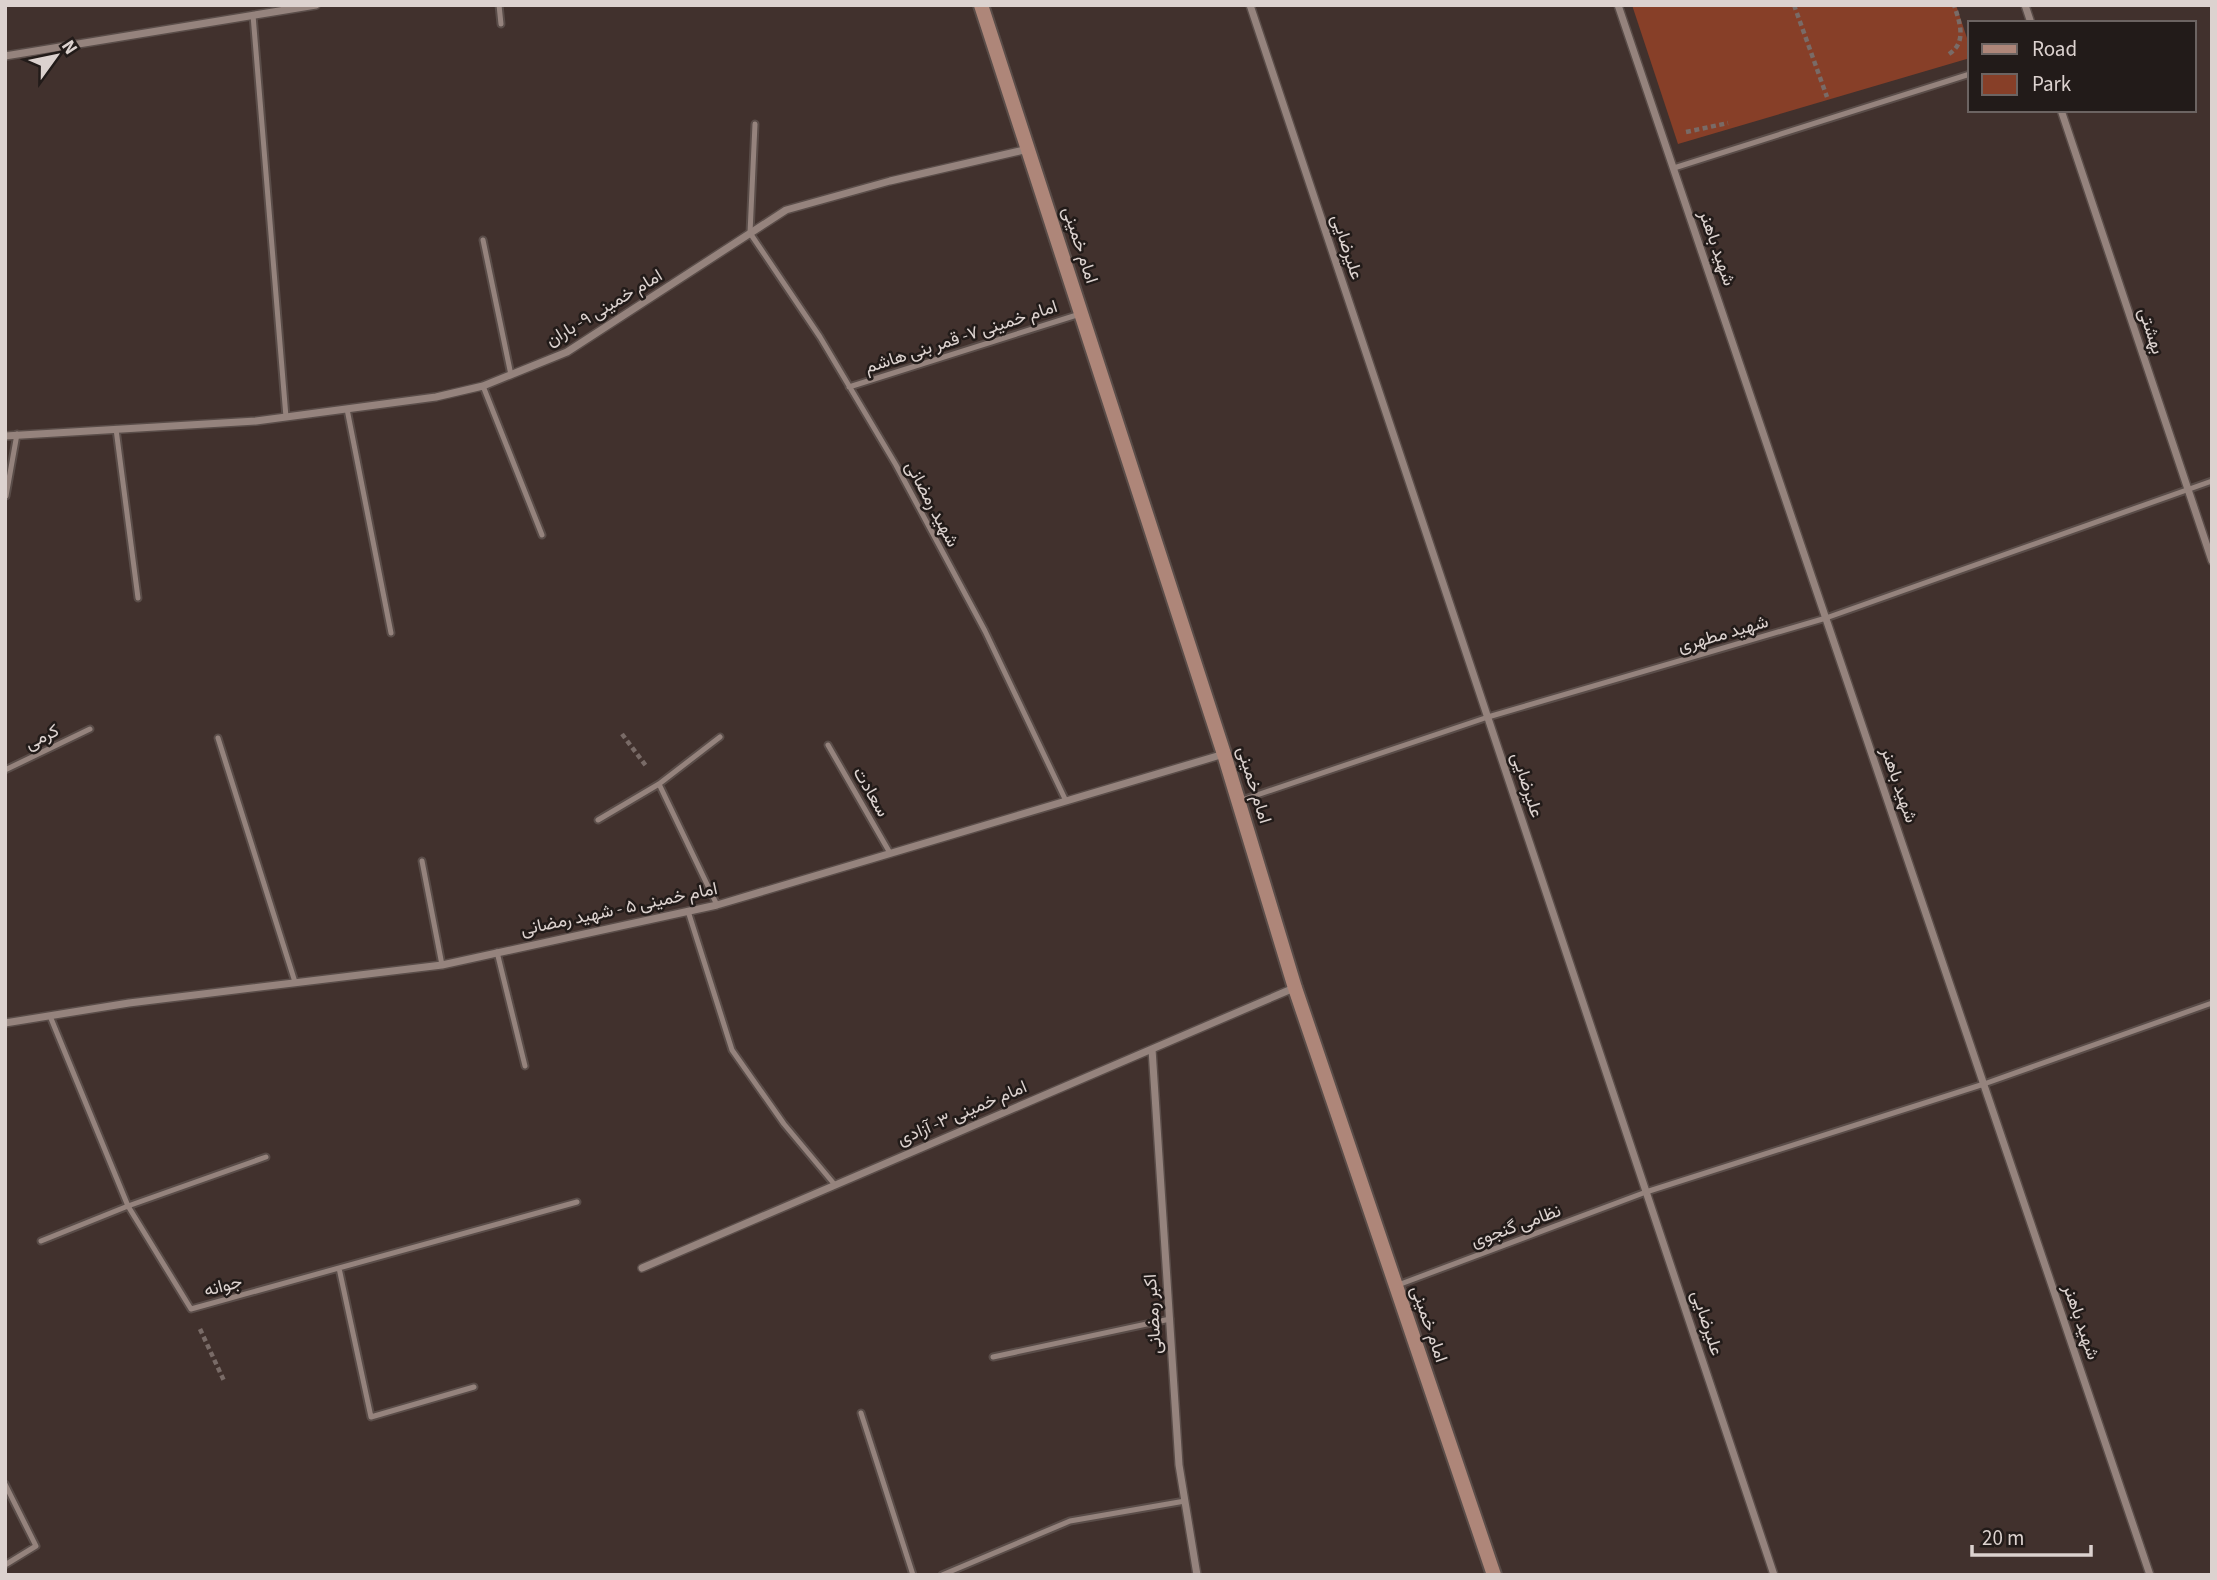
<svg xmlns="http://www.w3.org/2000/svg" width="2217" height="1580" viewBox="0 0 2217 1580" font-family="'Source Sans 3',Vazirmatn,sans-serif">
	<rect width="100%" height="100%" fill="#41312d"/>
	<!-- green -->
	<path fill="#873f28" d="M1632 5H1956L1970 47V58L1678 144Z"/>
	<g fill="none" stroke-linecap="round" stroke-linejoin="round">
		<!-- service casing -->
		<g stroke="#5a4d49" stroke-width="9">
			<path id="service" d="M499 5 501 24
				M253 15 286 417
				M755 124 750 233 820 337 896 465 985 631 1066 801
				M1674 168 1970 74
				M483 240 511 375
				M483 386 542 535
				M849 387 1080 314
				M347 409 391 633
				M116 429 138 598
				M6 496 17 434
				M218 738 295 982
				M828 745 890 853
				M5 770 90 729
				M659 784 717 905
				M1239 801 1488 717 1826 618 2212 481
				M598 820 659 784 720 737
				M422 861 442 965
				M688 911 732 1050 784 1124 835 1185
				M497 952 525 1066
				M50 1016 128 1206 191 1309 577 1202
				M41 1241 128 1206 266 1157
				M339 1268 371 1417 474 1387
				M1398 1285 1646 1192 1984 1084 2212 1003
				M993 1357 1170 1319
				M861 1413 913 1575
				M5 1484 36 1546 5 1565
				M942 1575 1070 1521 1185 1501"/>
		</g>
		<!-- minor casing -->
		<g stroke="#5a4d49" stroke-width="10">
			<path id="minor" d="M1250 5 1774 1575
				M1618 5 2150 1575
				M2025 5 2031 23
				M5 56 316 5
				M2061 110 2212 561
				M5 436 256 421 436 397 483 386 567 352 786 210 890 181 1028 149
				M5 1023 129 1003 442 965 717 905 1224 754
				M1152 1049 1179 1465 1197 1575
				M642 1268 1294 988"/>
		</g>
		<!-- secondary casing -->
		<g stroke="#5a4d49" stroke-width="18">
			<path id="secondary" d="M981 5 1224 754 1295 988 1494 1575"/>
		</g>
		<!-- path -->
		<path stroke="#796b67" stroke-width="4.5" stroke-dasharray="5 3.5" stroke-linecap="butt" d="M1794 5 1827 97
			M1949 54C1967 42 1960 23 1954 5
			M1686 132 1728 123
			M622 734 646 766
			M200 1329 225 1383"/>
		<!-- service -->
		<use href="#service" stroke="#95837d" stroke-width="5"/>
		<!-- minor -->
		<use href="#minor" stroke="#95837d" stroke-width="7"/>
		<!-- secondary -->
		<use href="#secondary" stroke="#ae8679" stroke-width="14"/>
	</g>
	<g text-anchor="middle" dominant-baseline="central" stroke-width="5" stroke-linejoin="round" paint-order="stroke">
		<!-- street labels -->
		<g font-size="18" fill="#dcd2cf" stroke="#221b19">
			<text transform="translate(1080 245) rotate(72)">امام خمینی</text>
			<text transform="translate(1347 247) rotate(72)">علیرضایی</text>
			<text transform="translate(1717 248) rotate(71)">شهید باهنر</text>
			<text transform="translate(604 308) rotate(-31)">امام خمینی ۹- باران</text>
			<text transform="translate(2151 331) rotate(72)">بهشتی</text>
			<text transform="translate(961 337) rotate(-18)">امام خمینی ۷- قمر بنی هاشم</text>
			<text transform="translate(932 504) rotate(62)">شهید رمضانی</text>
			<text transform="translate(1723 634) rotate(-16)">شهید مطهری</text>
			<text transform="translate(42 737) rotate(-26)">کرمی</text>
			<text transform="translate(1254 785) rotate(73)">امام خمینی</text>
			<text transform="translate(1527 785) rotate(72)">علیرضایی</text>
			<text transform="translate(1899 785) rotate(71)">شهید باهنر</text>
			<text transform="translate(871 792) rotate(60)">سعادت</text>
			<text transform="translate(619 909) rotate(-12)">امام خمینی ۵ - شهید رمضانی</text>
			<text transform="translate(962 1113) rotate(-23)">امام خمینی ۳- آزادی</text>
			<text transform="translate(1516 1226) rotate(-20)">نظامی گنجوی</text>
			<text transform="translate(223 1286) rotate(-15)">جوانه</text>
			<text transform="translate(1153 1314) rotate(-94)">اکبر رمضانی</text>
			<text transform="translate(2081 1322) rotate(71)">شهید باهنر</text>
			<text transform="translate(1707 1323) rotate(72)">علیرضایی</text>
			<text transform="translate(1429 1324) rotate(71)">امام خمینی</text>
		</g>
	</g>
	<!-- border -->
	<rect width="2217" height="1580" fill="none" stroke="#dcd2cf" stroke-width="14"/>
	<!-- legend -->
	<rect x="1968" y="21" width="228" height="91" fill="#221b19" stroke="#6c6462" stroke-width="2"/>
	<rect x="1982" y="44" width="35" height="10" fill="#ae8679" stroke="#6c6462" stroke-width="2"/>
	<text x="2032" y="56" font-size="21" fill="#dcd2cf">Road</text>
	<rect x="1982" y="74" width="35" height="21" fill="#873f28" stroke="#6c6462" stroke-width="2"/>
	<text x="2032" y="91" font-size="21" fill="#dcd2cf">Park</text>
	<!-- north arrow -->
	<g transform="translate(56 56) rotate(57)" stroke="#221b19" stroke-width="5" paint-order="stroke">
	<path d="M0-5L12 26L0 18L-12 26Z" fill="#dcd2cf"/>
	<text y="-10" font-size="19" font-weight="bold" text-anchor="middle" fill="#dcd2cf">N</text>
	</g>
	<!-- scale -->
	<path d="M1972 1545v10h119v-10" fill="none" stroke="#dcd2cf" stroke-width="3.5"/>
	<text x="1982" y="1545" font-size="21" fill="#dcd2cf" stroke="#221b19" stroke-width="5" paint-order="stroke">20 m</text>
</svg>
